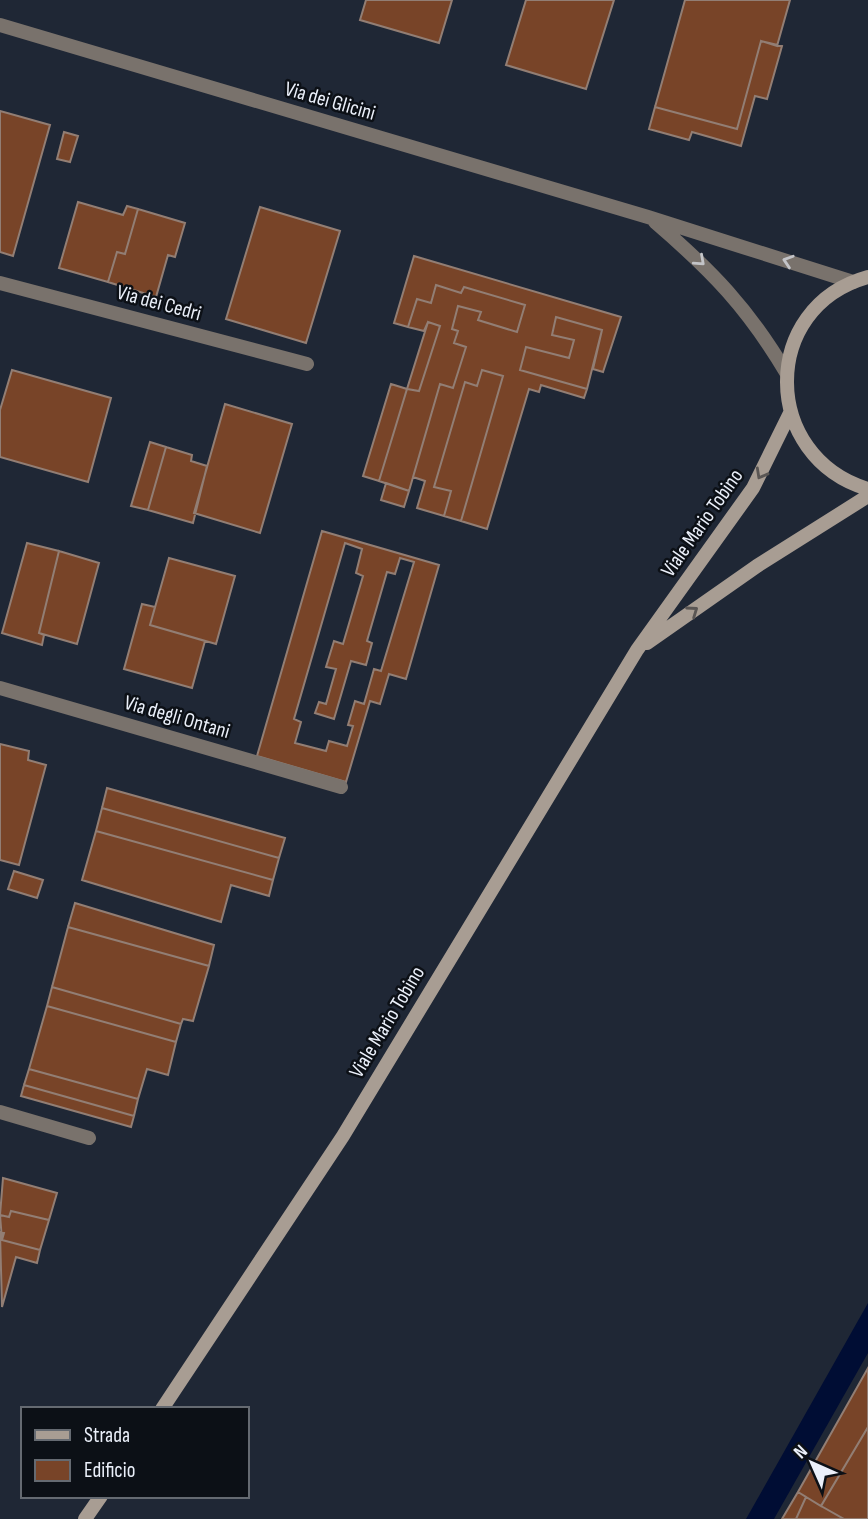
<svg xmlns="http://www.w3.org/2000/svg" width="868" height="1519" viewBox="0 0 868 1519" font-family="'Sofia Sans Condensed',sans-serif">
	<rect width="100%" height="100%" fill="#1f2735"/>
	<!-- water -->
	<path fill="#000d34" d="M868 1303V1353L774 1519H746Z"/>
	<!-- building -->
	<path fill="#784428" stroke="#927e74" stroke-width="2" fill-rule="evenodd" d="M366 0H452L439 43 360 20Z
		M526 0H614L586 89 506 65Z
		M685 0H790L777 46 761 41 737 129 655 107Z
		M761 41 782 46 767 99 755 96 741 146 692 132 689 140 649 129 655 107 737 129Z
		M0 111 50 125 13 256 0 252Z
		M64 132 78 136 70 162 57 159Z
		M78 202 123 215 127 206 138 209 125 254 117 252 108 282 59 268Z
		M260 207 340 231 306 343 226 319Z
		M138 209 185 223 175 257 168 255 156 297 108 282 117 252 125 254Z
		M414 256 621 317 603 372 593 369 602 330 556 317 552 335 574 340 569 358 526 347 520 370 587 389 584 398 541 385 539 392 529 389 487 529 461 521 503 376 482 370 477 386 465 382 434 487 451 491 444 516 417 508 425 481 413 477 440 384 453 388 466 347 454 343 458 331 452 329 458 306 481 312 478 320 517 332 525 305 464 287 461 293 436 285 431 303 417 299 408 327 394 323Z
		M436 285 461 293 464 287 525 305 517 332 478 320 481 312 458 306 452 329 458 331 454 343 466 347 453 388 440 384 409 491 379 481 407 389 419 391 440 326 428 322 424 331 408 327 417 299 431 303Z
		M556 317 602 330 587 389 520 370 526 347 569 358 574 340 552 335Z
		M428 322 440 326 419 391 407 389Z
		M12 370 111 398 88 482 0 457V410Z
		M482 370 503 376 461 521 444 516 451 491 434 487 465 382 477 386Z
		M391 384 407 389 379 481 363 476Z
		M225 404 292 424 260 533 194 513Z
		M150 442 166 447 148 510 131 506Z
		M166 447 192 455 191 461 207 466 193 523 148 510Z
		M386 483 409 491 404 507 381 500Z
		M322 531 439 565 406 679 389 674 380 704 370 701 346 782 257 756ZM345 543 362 549 356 573 363 576 343 644 334 641 326 667 336 669 326 704 319 702 315 713 334 719 351 661 366 665 372 643 367 641 387 572 395 574 400 558 414 562 381 671 374 669 364 704 355 701 348 725 353 726 347 746 329 741 326 751 295 743 301 722 294 719Z
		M27 543 59 551 39 633 44 635 42 645 2 633Z
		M59 551 99 563 77 644 39 633Z
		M169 558 235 576 216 644 150 625Z
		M142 604 155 607 150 625 205 641 192 688 124 669Z
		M0 744 29 751 28 760 46 765 19 865 0 860Z
		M107 788 285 838 279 858 102 808Z
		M102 808 279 858 273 880 96 831Z
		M96 831 273 880 269 896 231 885 221 922 82 880Z
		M14 871 43 880 37 898 8 889Z
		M75 903 214 945 209 966 68 927Z
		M68 927 209 966 193 1021 183 1019 181 1024 52 987Z
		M52 987 181 1024 176 1042 47 1006Z
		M47 1006 176 1042 168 1075 147 1069 138 1099 29 1069Z
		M29 1069 138 1099 134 1116 24 1085Z
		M24 1085 134 1116 131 1127 21 1096Z
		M3 1178 57 1193 49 1220 11 1211 9 1217 0 1215Z
		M11 1211 49 1220 40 1250 2 1240 0 1215 9 1217Z
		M0 1232 4 1233 2 1240 40 1250 37 1263 16 1257 2 1307Z
		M868 1368V1427L821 1506 798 1492Z
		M868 1427V1519H844L821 1506Z
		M798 1492 806 1497 796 1519H782Z
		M806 1497 821 1506 844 1519H796Z"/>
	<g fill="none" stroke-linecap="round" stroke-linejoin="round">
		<!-- street -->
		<path stroke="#79726c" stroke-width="14" d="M0 25 648 217 853 282
			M655 222C712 271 748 308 787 374
			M0 283 307 364
			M0 688 341 787
			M0 1112 89 1138"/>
		<!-- secondary -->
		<path stroke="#a89d93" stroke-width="14" d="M868 277C759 307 761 457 868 489
			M647 643 757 566 868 496
			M162 1409 343 1136 637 650 753 488 790 413
			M85 1519 101 1496"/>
	</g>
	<!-- one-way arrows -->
	<defs><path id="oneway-chevron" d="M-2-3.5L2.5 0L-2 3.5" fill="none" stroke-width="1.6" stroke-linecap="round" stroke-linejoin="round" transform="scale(1.75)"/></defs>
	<g stroke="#c3c4c8">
		<use href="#oneway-chevron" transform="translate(700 261) rotate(42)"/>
		<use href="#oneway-chevron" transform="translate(788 261) rotate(-162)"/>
	</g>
	<g stroke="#5a5654">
		<use href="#oneway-chevron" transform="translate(761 474) rotate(119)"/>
		<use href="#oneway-chevron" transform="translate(693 611) rotate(-35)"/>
	</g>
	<g text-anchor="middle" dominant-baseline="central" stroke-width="5" stroke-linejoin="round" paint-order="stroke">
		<!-- street labels -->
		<g font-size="21" fill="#ebf0fa" stroke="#0c1016">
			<text transform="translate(330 101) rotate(16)">Via dei Glicini</text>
			<text transform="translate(159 303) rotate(15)">Via dei Cedri</text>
			<text transform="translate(702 523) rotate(-55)">Viale Mario Tobino</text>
			<text transform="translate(177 717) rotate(16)">Via degli Ontani</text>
			<text transform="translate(387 1022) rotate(-59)">Viale Mario Tobino</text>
		</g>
	</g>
	<!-- legend -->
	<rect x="21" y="1407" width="228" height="91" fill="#0c1016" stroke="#656a71" stroke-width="2"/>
	<rect x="35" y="1430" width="35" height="10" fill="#a89d93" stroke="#656a71" stroke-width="2"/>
	<text x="84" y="1442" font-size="21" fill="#ebf0fa">Strada</text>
	<rect x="35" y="1460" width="35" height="21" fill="#784428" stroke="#656a71" stroke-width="2"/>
	<text x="84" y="1477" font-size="21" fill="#ebf0fa">Edificio</text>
	<!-- north arrow -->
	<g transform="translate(812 1463) rotate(315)" stroke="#0c1016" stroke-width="5" paint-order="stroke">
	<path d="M0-5L12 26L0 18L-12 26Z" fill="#ebf0fa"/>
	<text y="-10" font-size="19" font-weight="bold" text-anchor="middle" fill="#ebf0fa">N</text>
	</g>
</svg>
